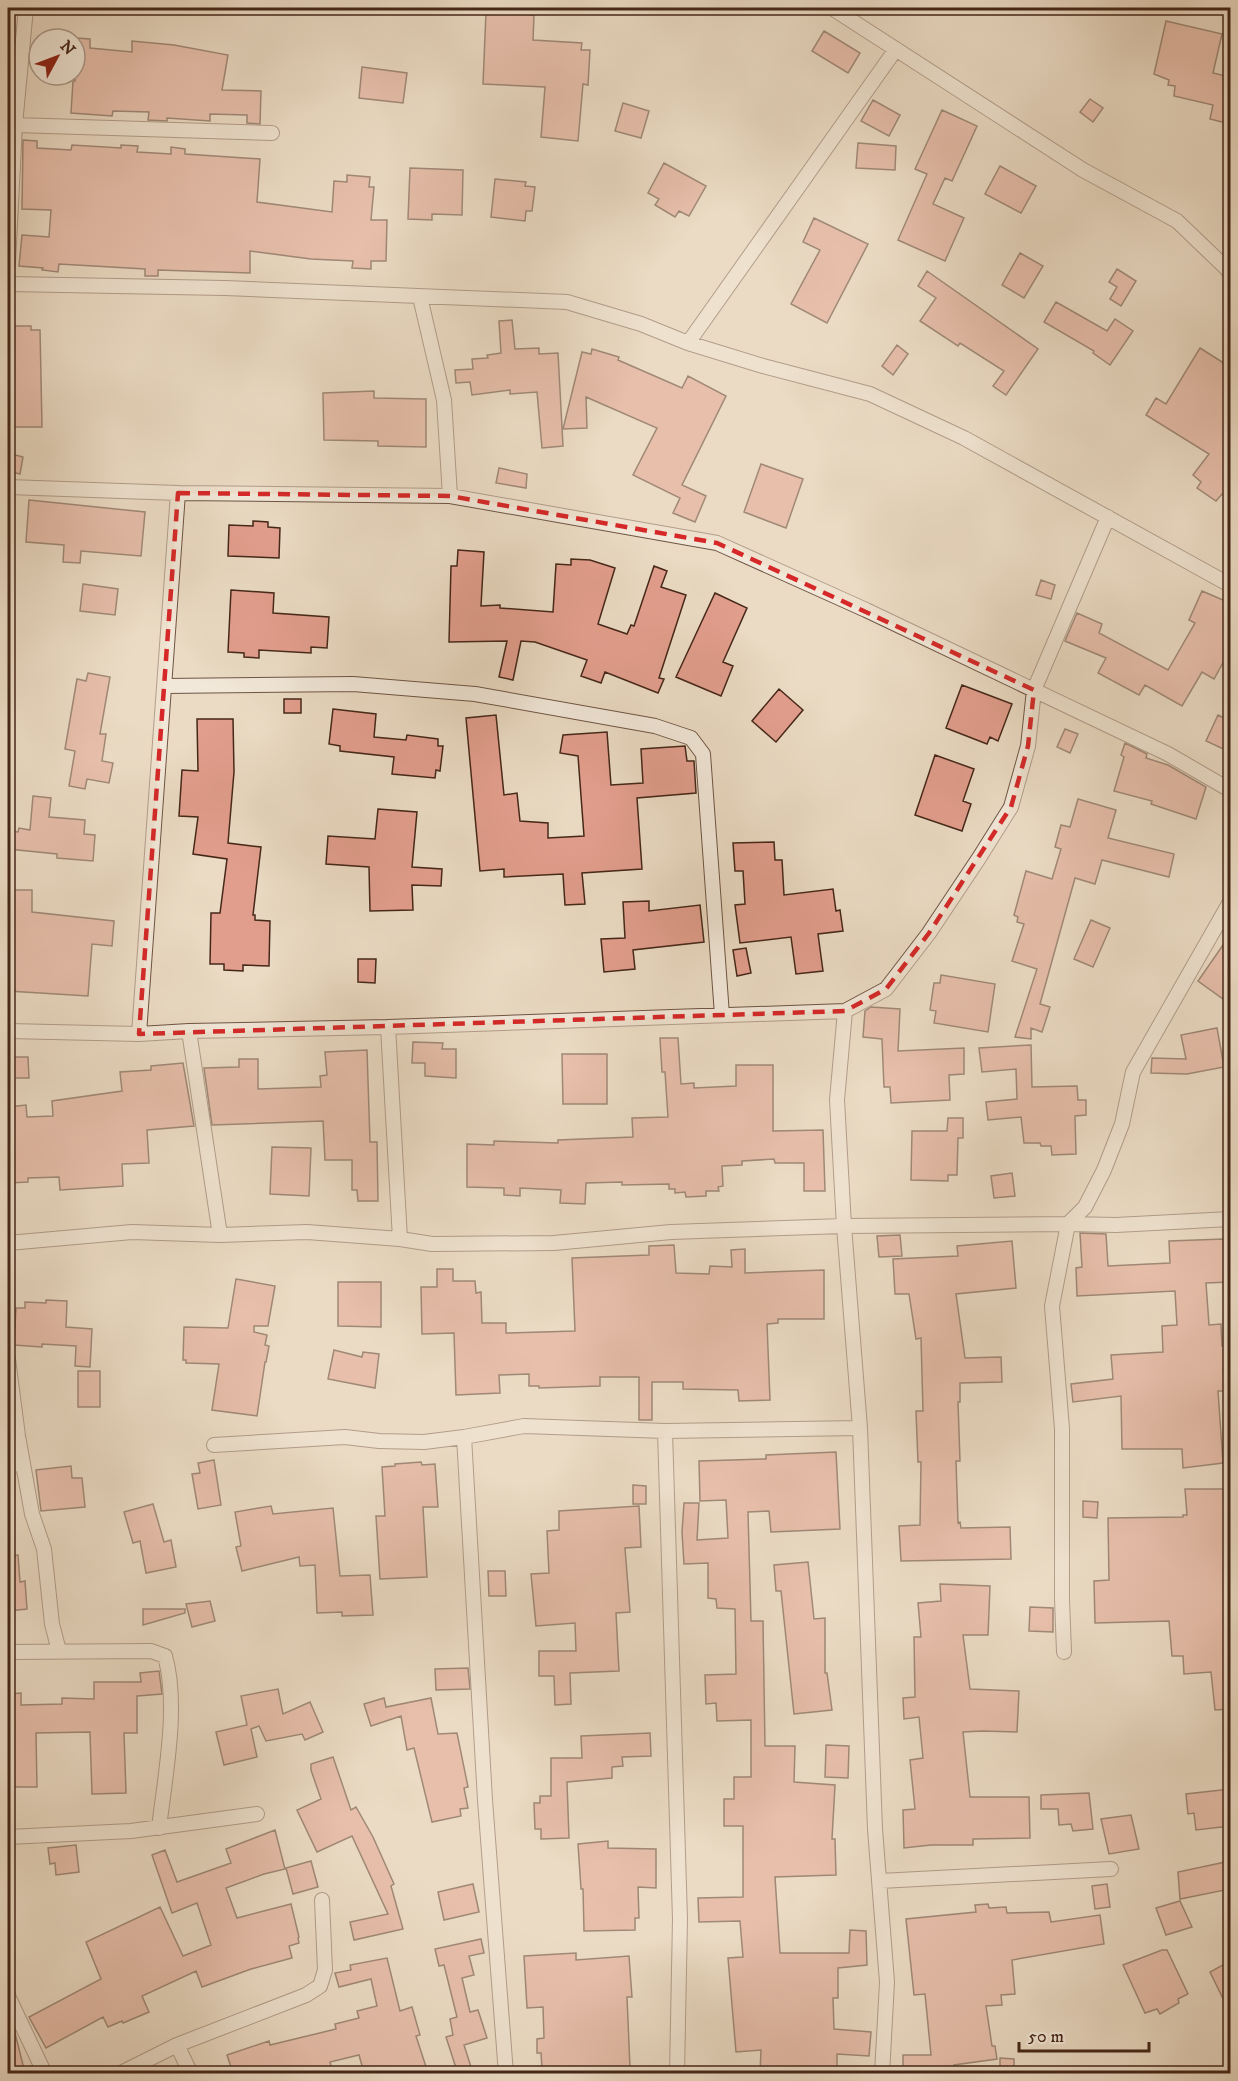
<svg xmlns="http://www.w3.org/2000/svg" width="1238" height="2081" viewBox="0 0 1238 2081" font-family="'IM FELL DW Pica',serif">
	<rect width="100%" height="100%" fill="#ebdbc4"/>
	<filter id="stains"><feTurbulence type="fractalNoise" baseFrequency=".00333" numOctaves="4"/><feColorMatrix values="0 0 0 0 .2 0 0 0 0 .09 0 0 0 0 .02 0 0 0 .5 -.17"/></filter>
	<radialGradient id="worn" r=".72"><stop offset=".6" stop-color="#630" stop-opacity="0"/><stop offset="1" stop-color="#630" stop-opacity=".3"/></radialGradient>
	<!-- building -->
	<path fill="#e29e8d" stroke="#452719" stroke-width="1.5" d="M486 12 534 15 533 40 582 43 581 50H590L588 85 583 84 578 141 541 137 545 87 483 84Z
		M1166 21 1222 34 1213 73 1230 77V124L1210 119 1213 105 1174 96 1175 86 1168 85 1169 80 1154 74Z
		M824 31 860 53 848 73 812 51Z
		M76 38 90 39V48L132 52V41L174 45 228 55 222 90 261 91 260 124 247 123V115L210 114V121L167 118V121L148 120 149 112 113 111 112 116 71 113 73 81H75Z
		M362 67 407 73 403 103 359 98Z
		M1090 99 1103 108 1093 122 1080 112Z
		M873 100 900 115 889 136 861 121Z
		M623 103 649 111 641 138 615 131Z
		M942 110 977 126 952 181 945 178 933 204 964 218 945 261 898 240 927 174 915 169Z
		M23 140 37 141V148L71 150 72 145 121 148V145L138 146 137 152 171 154V147L185 149V154L260 159 257 202 332 212 334 181 347 182V175L370 177 369 187H374L371 220H387L386 261H371V269L352 268 353 261 311 259 250 251V273L158 270V276H145V269L59 264 58 272 42 270 43 268 19 266 22 235 49 237 51 210 22 209Z
		M858 143 896 146 895 170 856 168Z
		M664 163 706 186 689 216 679 211 675 217 655 205 659 199 648 193Z
		M1000 166 1036 186 1021 213 985 194Z
		M410 168 463 170 462 215 432 214V220L408 219Z
		M495 179 526 182 525 186 535 187 532 211H526L525 221 491 217Z
		M814 218 868 244 827 323 791 304 820 250 803 242Z
		M1020 253 1043 266 1024 298 1002 285Z
		M1117 269 1136 281 1121 306 1110 299 1117 287 1109 282Z
		M927 271 1038 349 1006 395 993 386 1004 371 960 343 958 346 920 321 936 298 918 286Z
		M1056 302 1107 331 1115 319 1133 331 1110 365 1093 353 1094 351 1044 322Z
		M512 320 515 349 539 348V354L558 353 563 446 542 448 537 392 510 394V390L472 395 470 382 456 383 455 370 473 369 472 359 488 358 487 355 501 353 499 321Z
		M8 326H31V330H40L42 427H10Z
		M897 345 908 354 893 375 882 366Z
		M1200 348 1230 367V500L1222 494 1216 501 1197 488 1201 482 1193 475 1209 454 1146 415 1156 398 1166 404Z
		M592 349 619 357 618 360 682 388 688 376 726 396 682 485 706 496 695 522 673 513 680 498 633 475 657 428 586 397 587 428 563 429 582 352 591 354Z
		M374 391V398L426 399V447L378 446V441L324 440 323 393Z
		M8 453 23 457 20 474 8 471Z
		M761 464 803 479 786 528 744 512Z
		M499 468 527 474 526 488 496 483Z
		M29 500 145 512 141 556 81 551 80 563 63 562 64 545 26 542Z
		M253 521 268 522V527L280 528 279 558 228 556 229 525 253 526Z
		M458 550 484 552 481 606 500 605V608L553 612 556 564 571 565V559L590 560 615 568 598 624 627 634 631 625 634 626 654 566 667 571 661 587 686 595 659 678 664 679 658 693 605 672 601 683 581 676 587 660 535 642 521 641 513 680 499 677 507 641 449 642 451 566H457Z
		M1041 580 1055 585 1051 599 1036 595Z
		M83 584 118 589 115 615 80 611Z
		M231 590 274 593 273 613 329 617 327 648 311 647V653L259 650V658L244 657V653L228 652Z
		M1202 591 1230 603V650L1214 679 1202 672 1182 706 1145 685 1139 695 1098 673 1106 658 1065 641 1077 613 1102 624 1099 633 1168 670 1195 623 1189 620Z
		M715 593 747 608 723 662 733 666 721 696 676 677Z
		M88 673 110 677 100 734H106L102 761 113 763 109 783 87 779 85 789 69 786 75 751 65 749 77 679 86 681Z
		M962 685 1012 704 998 741 990 737 987 744 946 728Z
		M779 689 803 710 776 742 752 721Z
		M284 699H301V713H284Z
		M333 709 376 714 374 737 406 740 407 735 438 739V746H443L440 771 436 770 435 778 392 774 394 757 340 751V746L329 744Z
		M496 715 504 795 517 793 520 821 548 823V838L584 836 578 756 560 753 563 735 607 732 611 785 643 783 641 749 685 746 687 761H694L696 793 637 798 642 869 582 873 585 904 565 905 563 874 504 877V869L480 871 466 718Z
		M1218 715 1230 721V752L1206 741Z
		M197 719H233L234 772 228 843 261 847 253 915H255V920L270 921 269 966 243 965V971L224 970V964H210L211 913H220L227 859 193 854 198 817 179 816 182 770 198 771Z
		M1065 729 1078 734 1070 753 1057 747Z
		M1125 743 1147 754 1146 758 1168 765 1206 787 1196 819 1151 804 1152 801 1114 791 1124 757 1121 755Z
		M935 755 974 769 963 801 971 804 962 831 915 815Z
		M33 796 51 798 49 817 85 820 84 834 95 835 93 861 57 858V854L8 849V831L18 832 19 828 30 830Z
		M1078 799 1116 810 1108 838 1174 854 1169 877 1102 860 1095 884 1075 878 1040 1004 1050 1007 1042 1032 1031 1028V1039L1015 1037 1037 969 1012 961 1024 924 1017 922 1018 917 1014 915 1026 871 1052 879 1061 849 1055 847 1061 825 1070 827Z
		M378 809 417 812 412 867 442 869 441 886 412 885 413 910 370 911 369 867 326 864 328 836 375 839Z
		M774 842 775 860H782L784 895 833 889 836 911 840 910 843 931 818 934 823 971 796 974 791 937 740 943 735 905 745 904 743 871H735L733 843Z
		M8 890H32V912L114 921 112 946 92 944 88 996 8 991Z
		M649 901V911L700 905 704 942 633 950 635 969 604 972 601 939 625 938 623 902Z
		M1091 920 1110 928 1093 967 1074 959Z
		M1230 935V1004L1198 981Z
		M746 948 751 973 737 976 733 950Z
		M358 959H376L375 983 358 982Z
		M941 975 995 984 988 1032 934 1023 936 1011 930 1010 934 983H940Z
		M871 1007 900 1009 898 1051 964 1048V1074L949 1075 950 1100 891 1103 890 1087H884L882 1039 863 1037 865 1011Z
		M1217 1028 1224 1067 1187 1074 1151 1073 1152 1058 1186 1059 1181 1035Z
		M660 1038H678L681 1084 694 1083V1088L736 1086V1065H773V1131L823 1130 825 1191H804V1163H775L774 1159 742 1161V1165L722 1166 723 1186 718 1187 719 1191H706V1196L686 1197 685 1192 675 1193V1189H669V1184L622 1185V1182L586 1183 585 1204 560 1203 561 1190 520 1188V1196L504 1195V1188L467 1187V1144L494 1145V1141L558 1143V1140L633 1137 632 1118 668 1117 665 1072H662Z
		M413 1042 443 1043 442 1049H456V1078L425 1076V1063H412Z
		M1031 1045 1032 1087 1077 1086 1078 1100H1086V1115L1075 1116 1076 1154 1052 1155 1051 1146H1041L1040 1143H1024L1021 1117 988 1120 986 1102 1017 1099 1016 1069 982 1072 979 1048Z
		M367 1050 370 1142H377L378 1201H358L357 1190H352V1160H325L323 1121 212 1125 204 1068 239 1067V1059H258V1089L321 1087 320 1076 327 1075 325 1052Z
		M562 1054H607V1104H563Z
		M8 1057H28L29 1078H8Z
		M183 1063 194 1126 147 1130 149 1163 122 1164 123 1186 60 1190 59 1177 28 1178V1182L9 1183 8 1107 26 1105 27 1117 53 1116 52 1101 122 1091 120 1072 151 1070V1066Z
		M948 1118H963V1138H958L957 1175H948V1181L911 1180 912 1131H947Z
		M272 1147 311 1148 309 1196 270 1194Z
		M1012 1173 1015 1196 994 1198 991 1176Z
		M1080 1233 1106 1234 1108 1266 1170 1263 1169 1241 1224 1239 1225 1246 1230 1245V1282L1206 1283 1209 1325 1221 1324 1222 1346 1230 1345V1369H1223L1225 1391H1218L1223 1463 1183 1468 1182 1449H1122L1121 1396 1073 1402 1071 1384 1113 1379 1111 1355 1163 1352 1162 1326 1177 1325 1175 1291 1077 1296 1076 1268 1082 1267Z
		M900 1235 902 1256 879 1257 877 1236Z
		M1012 1241 1016 1288 956 1294 965 1358 1001 1357 1002 1382 960 1383V1402H958L960 1461H956L958 1523 960 1522 961 1528 1010 1527 1011 1559 901 1561 899 1526 920 1525 921 1462H918L916 1411H923L921 1338 916 1339 909 1294H895L893 1259 958 1256 957 1246Z
		M674 1245 676 1273 709 1274 710 1266 732 1267 731 1250 745 1249V1273L824 1270V1319H778V1323L767 1324 770 1400 739 1401 738 1390 683 1389V1382H652V1420H639V1377H600V1386L539 1388V1386H529V1374L499 1375 500 1393 456 1395 454 1333 422 1334 421 1287H437V1269H453V1281H475L476 1293 481 1292 482 1323H506V1333L575 1331 572 1258 649 1255V1246Z
		M236 1279 275 1286 268 1326H254V1332L267 1335 265 1345 269 1346 266 1362H265L257 1416 212 1410 219 1364 186 1363V1360H183L184 1327 228 1328Z
		M338 1282H381V1327L338 1326Z
		M46 1300 67 1301 66 1327 92 1329 90 1367 75 1366 76 1346 42 1344V1347L14 1345 16 1308H25V1302L46 1303Z
		M334 1350 362 1357 363 1352 379 1354 375 1388 328 1379Z
		M78 1371H100V1407H78Z
		M836 1452 840 1529 771 1532 769 1511 748 1512 751 1621H763L765 1746H795L794 1782 835 1785 832 1839H835L836 1875 775 1877 780 1953H849L850 1930 866 1931 867 1965 838 1968V1998H833L834 2029 871 2032 869 2056 837 2054V2073H760L761 2050 736 2052 728 1958 743 1957 740 1921 699 1922 698 1898 743 1897V1826H724V1799H734V1777H751V1720L717 1721 716 1703 706 1704 705 1675 736 1674 735 1609 717 1608 716 1599 708 1598V1563L684 1564 682 1532 684 1503H699L697 1540 728 1538 726 1500 700 1501 699 1461 766 1459V1455Z
		M214 1460 221 1505 198 1509 192 1474 200 1473 198 1463Z
		M421 1462 422 1465 435 1464 438 1507H423L427 1577 380 1579 376 1516H385L382 1467 395 1466V1464Z
		M71 1466 72 1478H82L85 1507 41 1511 36 1470Z
		M633 1485 646 1486V1504H633Z
		M1185 1489H1230V1507H1224L1225 1571H1229L1230 1624V1709L1215 1710 1211 1672 1184 1674 1183 1656H1172L1169 1621 1095 1623 1094 1581 1109 1580 1108 1518 1183 1517V1515H1187Z
		M1083 1501 1098 1502 1097 1518 1083 1517Z
		M153 1504 164 1542 171 1540 176 1567 146 1573 140 1541 133 1543 124 1512Z
		M271 1506 273 1514 333 1508 340 1576 370 1575 373 1615 342 1616V1612L317 1613 315 1565 300 1566 299 1557 242 1571 236 1547 241 1546 235 1512Z
		M639 1506 641 1547 625 1548 630 1612 616 1613 619 1671 570 1673 571 1704 555 1705 554 1676H539V1651H576L575 1623 536 1626 531 1574 549 1573 547 1531 559 1530V1511Z
		M18 1555 20 1582 25 1581 27 1609 8 1611V1556Z
		M808 1562 814 1619 825 1618V1673H827L832 1710 794 1714 781 1591H776L774 1565Z
		M488 1571H505L506 1596H489Z
		M940 1584 990 1586 988 1635H963L970 1689 1019 1691 1017 1732 982 1731 963 1732 970 1797H1029L1030 1838 973 1839V1845H931L904 1848 903 1810 915 1809 910 1760 923 1758 919 1717 904 1719 903 1698 915 1697 914 1637H921L918 1603 941 1601Z
		M210 1601 215 1621 192 1627 186 1604Z
		M1030 1607 1053 1608V1632L1029 1631Z
		M143 1609H185V1613L143 1625Z
		M468 1668 470 1689 436 1690 435 1669Z
		M159 1671 162 1694 137 1696V1733H124L126 1793 92 1794 90 1732 36 1733 37 1787H8V1694L21 1693V1705L62 1704V1698L94 1699V1682H141L140 1673Z
		M278 1689 283 1714 310 1702 323 1732 305 1740 302 1734 266 1741 259 1726 251 1729 257 1757 224 1765 216 1732 247 1725 241 1696Z
		M384 1698 386 1707 431 1698 438 1734 457 1733 468 1787 464 1788 468 1808 460 1809 461 1816 432 1822 414 1748 407 1750 401 1716 371 1726 364 1704Z
		M650 1733 651 1756 622 1757 623 1766 612 1767V1778L567 1782 569 1838 541 1839V1829H535L534 1803H540V1796H551V1758H582L581 1736Z
		M826 1745 849 1746 848 1778 825 1777Z
		M333 1757 351 1810 356 1807 373 1837 394 1884 391 1886 403 1929 354 1940 350 1922 388 1914 352 1836 317 1852 297 1810 321 1799 311 1770V1764Z
		M1230 1789V1826L1196 1830 1194 1813 1188 1814 1186 1794Z
		M1089 1793 1093 1829 1073 1831 1071 1824 1059 1825 1058 1809H1041V1795Z
		M1131 1815 1139 1849 1109 1854 1101 1819Z
		M275 1830 285 1869 264 1874 226 1888 237 1918 291 1904 299 1937 298 1938 299 1943 289 1946 292 1958 251 1969 202 1987 196 1971 142 1996 149 2012 123 2023 122 2021 108 2027 103 2017 46 2048 29 2017 101 1979 86 1942 160 1907 183 1956 211 1945 197 1903 172 1913 152 1855 165 1850 177 1882 231 1863 226 1849Z
		M608 1841V1848L656 1849V1888L638 1887 639 1918H635V1930L584 1931 583 1889H581L578 1844Z
		M76 1845 79 1872 56 1875 55 1863 50 1864 48 1848Z
		M311 1861 318 1887 293 1894 286 1868Z
		M1230 1861V1889L1180 1899 1178 1872Z
		M473 1884 479 1912 444 1920 438 1892Z
		M1107 1884 1110 1907 1095 1909 1092 1886Z
		M1180 1901 1192 1927 1166 1935 1156 1908Z
		M988 1904 989 1908 1006 1907 1007 1913 1049 1912 1051 1922 1100 1915 1104 1944 1012 1960 1015 1994 1001 1995 1002 2005 986 2006 992 2046H995L997 2059 954 2065 955 2073H903V2055H931L925 1994 914 1995 906 1919 976 1912 975 1905Z
		M481 1939 484 1953 469 1956 474 1975 462 1978 470 2012 478 2010 487 2038 464 2045 471 2067 457 2071 446 2037 453 2035 450 2019 457 2017 444 1965 439 1966 435 1949Z
		M1162 1950H1167L1188 1994 1178 1999 1179 2003 1160 2014 1157 2009 1145 2013 1123 1965Z
		M576 1953V1960L629 1956 632 1997H627L630 2068H628V2073H549V2068H542L541 2053H537V2039L544 2038 543 2007 527 2008 524 1956Z
		M387 1958 400 2011 412 2007 420 2035 416 2036 428 2073H364L359 2055 330 2062 333 2073H233L227 2055 269 2041 270 2045 336 2029 335 2024 359 2018 357 2011 377 2006 371 1979 339 1987 335 1973 351 1970 350 1965Z
		M1230 1961V2013L1210 1972Z
		M11 2023 14 2029 25 2073H8V2024Z
		M1000 2058 1014 2059V2073H1000Z"/>
	<g fill="none" stroke-linecap="round" stroke-linejoin="round">
		<!-- minor casing -->
		<g stroke="#6e5444" stroke-width="16">
			<path id="minor" d="M832 8 1083 170 1177 221 1227 269 1230 274
				M15 125 272 133
				M8 263 15 125 26 8
				M8 284 225 288 567 302 641 324 688 343 763 366 870 394 964 438 1230 585
				M420 297 444 400 450 496
				M688 343 896 49
				M8 487 178 493 450 496 717 543 866 610 1168 754 1230 790
				M165 686 353 684 475 694 655 726 691 738 703 754 722 1015
				M845 1011 837 1100 844 1226 860 1428 875 1829 887 1982 882 2074
				M388 1027 400 1239
				M8 1031 139 1034 189 1031 220 1235
				M189 1031 388 1027 845 1011 886 989 929 933 979 858 1011 807 1028 746 1034 690 1108 517
				M139 1034 178 493
				M8 1243 132 1232 220 1235 307 1232 400 1239 432 1244 554 1243 671 1232 844 1226 1068 1224 1116 1225 1230 1219
				M8 1359 18 1436 32 1514 44 1549 52 1624 59 1651
				M665 1431 680 1919 677 2074
				M464 1437 485 1800 506 2074
				M214 1445 345 1437 379 1441 424 1442 464 1437 524 1426 665 1431 860 1428
				M8 1465 23 1464
				M8 1652 151 1651 165 1656C179 1706 165 1776 159 1828
				M1064 1652 1062 1599V1429L1052 1306 1068 1224 1085 1207 1104 1170 1122 1124 1133 1072 1230 902
				M8 1837 131 1831 257 1814
				M880 1881 1111 1869
				M8 1996 45 2074
				M177 2045 191 2074
				M119 2074 177 2045 306 1995 320 1986 325 1970 322 1900"/>
		</g>
		<!-- minor -->
		<use href="#minor" stroke="#f2e8d9" stroke-width="14"/>
	</g>
	<!-- marked area -->
	<path d="M0 0H1238V2081H0ZM178 493 450 496 717 543 1034 690 1028 746 1011 807 929 933 886 989 845 1011 139 1034Z" fill="#ebdbc4" fill-opacity=".55" fill-rule="evenodd"/>
	<path fill="none" stroke="#d62828" stroke-width="4.5" stroke-dasharray="12 8" stroke-linejoin="round" d="M178 493 450 496 717 543 1034 690 1028 746 1011 807 929 933 886 989 845 1011 139 1034Z"/>
	<!-- margin -->
	<rect width="1238" height="2081" fill="none" stroke="#ebdbc4" stroke-width="30"/>
	<rect x="9" y="9" width="1220" height="2063" fill="none" stroke="#452719" stroke-width="3"/>
	<rect x="15" y="15" width="1208" height="2051" fill="none" stroke="#452719" stroke-width="1.5"/>
	<!-- north arrow -->
	<g transform="translate(57 57) rotate(49)"><circle r="28" fill="#f2e8d9" stroke="#ad9b8c" stroke-width="1.5"/>
	<path d="M0-4.5L10 22L0 15L-10 22Z" fill="#8f2418"/>
	<text y="-9" font-size="16" font-weight="bold" text-anchor="middle" fill="#452719">N</text>
	</g>
	<!-- scale -->
	<path d="M1019 2042v9h130v-9" fill="none" stroke="#452719" stroke-width="3"/>
	<text x="1028" y="2042" font-size="18" fill="#452719" stroke="#f2e8d9" stroke-width="4.5" paint-order="stroke">50 m</text>
	<rect width="100%" height="100%" filter="url(#stains)"/>
	<rect width="100%" height="100%" fill="url(#worn)"/>
</svg>
